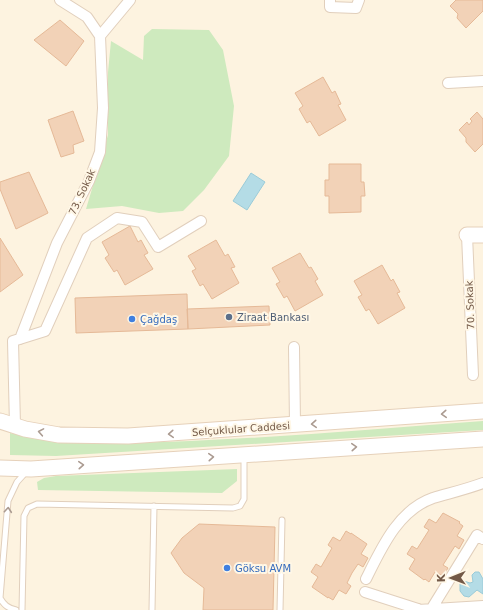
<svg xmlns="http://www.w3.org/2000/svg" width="483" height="610" viewBox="0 0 483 610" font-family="'DejaVu Sans',sans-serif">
	<rect width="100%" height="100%" fill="#fdf3e0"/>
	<!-- green -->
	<path fill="#ceeabe" d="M152 29 209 30 223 50 234 106 229 156 204 190 183 211 159 213 122 206 86 209 108 135V72L111 41 143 60 144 36Z
		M483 421V430L56 456 10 455V433C70 447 129 443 190 441 288 437 385 428 483 421Z
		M237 469V481L222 493 38 490 37 482 44 478 56 476Z"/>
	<!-- water -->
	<path fill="#b4dce6" stroke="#9acbd8" d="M251 173 265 182 247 210 233 201Z
		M475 572H479L483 579V594L477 590 469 597 464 596 460 591V584L464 581 470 583 473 582 472 575Z"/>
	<!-- building -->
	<path fill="#f2d2b7" stroke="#e5b997" d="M456 0H483V11L466 28 457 18 458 14 450 6Z
		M60 20 84 41 66 66 34 40Z
		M323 77 332 93 335 91 341 104 338 105 346 120 319 136 310 121 307 123 299 109 303 106 295 93Z
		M73 111 84 141 73 145 74 153 61 157 48 120Z
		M477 112 483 119V144L475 152 466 142V138L459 130 467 122 469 125 472 121 470 119Z
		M329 164H361V182H364L365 196H361V212L329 213V196H325V180H329Z
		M29 172 48 213 16 229 0 189V182Z
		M130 226 138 242 141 240 148 253 144 255 153 269 125 285 117 270 114 272 105 258 109 255 102 242Z
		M0 238 23 275 0 292Z
		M216 240 225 256 228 254 235 267 231 268 239 283 212 299 203 284 200 286 192 271 196 269 188 256Z
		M300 253 309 268 311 267 318 279 315 281 323 295 295 311 287 296 284 298 276 284 280 282 272 268Z
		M382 265 391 281 393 279 400 292 397 293 405 308 378 324 369 309 366 311 358 297 362 295 354 281Z
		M187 294 188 329 76 333 75 298Z
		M269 306 270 325 188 329 187 309Z
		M443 513 460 522 459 523 463 526 457 536 464 540 459 549 455 546 443 565 448 568 443 576 435 572 429 582 425 579 424 580 409 569 415 559 407 554 412 546 417 549 429 530 424 527 429 519 436 523Z
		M199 524 275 527 273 610H203L204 588 184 573 171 553 182 538Z
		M346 531 351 534V533L367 544 361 554 368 558 363 567 358 564 352 573 347 583 351 586 346 594 339 590 333 600 328 597V598L312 587 318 577 311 572 316 564 321 567 332 548 328 545 333 537 340 541Z"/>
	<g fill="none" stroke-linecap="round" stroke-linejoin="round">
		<!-- lane casing -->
		<g stroke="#e1cfbc" stroke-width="7">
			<path id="lane" d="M16 610C8 608 4 605 0 598L8 501 17 482 26 472
				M22 610 24 516 28 508 37 504 233 508 240 506 244 499V456
				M152 610 154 506
				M280 610 282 520"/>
		</g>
		<!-- street casing -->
		<g stroke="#e1cfbc" stroke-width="12">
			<path id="street" d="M60 0 87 17 100 36
				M330 0V7L356 8 359 0
				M100 36 130 0
				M448 83 483 81
				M467 235 473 375
				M20 339 57 243 89 181 100 152 103 108 100 36
				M294 347 295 425
				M15 426 13 341 45 331 87 238 117 218 142 222 158 247 201 221
				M366 579C381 549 398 510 433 498 450 493 467 489 483 483
				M365 592 418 609
				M432 608 477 535 483 539
				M418 610 483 606"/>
		</g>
		<!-- secondary casing -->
		<g stroke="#e6d1ba" stroke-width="17">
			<path id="secondary" d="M467 235H483
				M0 421 25 429 59 435 128 436 483 411
				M0 468 31 469 483 439"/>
		</g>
		<!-- lane -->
		<use href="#lane" stroke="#fff" stroke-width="5"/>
		<!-- street -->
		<use href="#street" stroke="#fff" stroke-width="10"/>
		<!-- secondary -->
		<use href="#secondary" stroke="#fff" stroke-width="15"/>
	</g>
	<!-- one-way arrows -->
	<defs><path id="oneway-chevron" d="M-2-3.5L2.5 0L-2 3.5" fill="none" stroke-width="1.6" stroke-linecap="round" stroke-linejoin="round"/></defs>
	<g stroke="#ab9b91">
		<use href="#oneway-chevron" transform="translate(444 414) rotate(176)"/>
		<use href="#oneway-chevron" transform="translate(314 424) rotate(176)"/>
		<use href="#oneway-chevron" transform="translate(41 432) rotate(-170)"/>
		<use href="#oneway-chevron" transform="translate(171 434) rotate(176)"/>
		<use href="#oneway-chevron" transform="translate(354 447) rotate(-4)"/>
		<use href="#oneway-chevron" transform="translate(211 457) rotate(-4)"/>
		<use href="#oneway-chevron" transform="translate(81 465) rotate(-4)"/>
		<use href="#oneway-chevron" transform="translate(8 510) rotate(-85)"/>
	</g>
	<!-- markers -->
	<circle fill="#5c6f8a" stroke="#fff7e6" stroke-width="1.5" cx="229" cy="317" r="4"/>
	<g fill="#3f7fe0" stroke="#fff7e6" stroke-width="1.5">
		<circle cx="132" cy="319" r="4"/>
		<circle cx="227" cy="568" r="4"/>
	</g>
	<g text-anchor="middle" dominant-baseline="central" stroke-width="4" stroke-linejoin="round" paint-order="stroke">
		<!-- street labels -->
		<g font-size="10" fill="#735947" stroke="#fff7e6">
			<text transform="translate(82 192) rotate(-65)">73. Sokak</text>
			<text transform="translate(470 305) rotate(-92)">70. Sokak</text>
			<text transform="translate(241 429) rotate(-4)">Selçuklular Caddesi</text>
		</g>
		<!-- service labels -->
		<g font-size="10" fill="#4e5e75" stroke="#fff7e6" text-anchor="start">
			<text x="237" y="317">Ziraat Bankası</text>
		</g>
		<!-- shop labels -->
		<g font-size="10" fill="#366cbe" stroke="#fff7e6" text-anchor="start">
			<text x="140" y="319">Çağdaş</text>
			<text x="235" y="568">Göksu AVM</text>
		</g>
	</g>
	<!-- north arrow -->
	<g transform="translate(451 578) rotate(269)" stroke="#fff7e6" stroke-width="3" paint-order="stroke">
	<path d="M0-3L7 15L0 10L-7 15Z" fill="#735947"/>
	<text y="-6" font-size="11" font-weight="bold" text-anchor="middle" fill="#735947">K</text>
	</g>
</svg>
